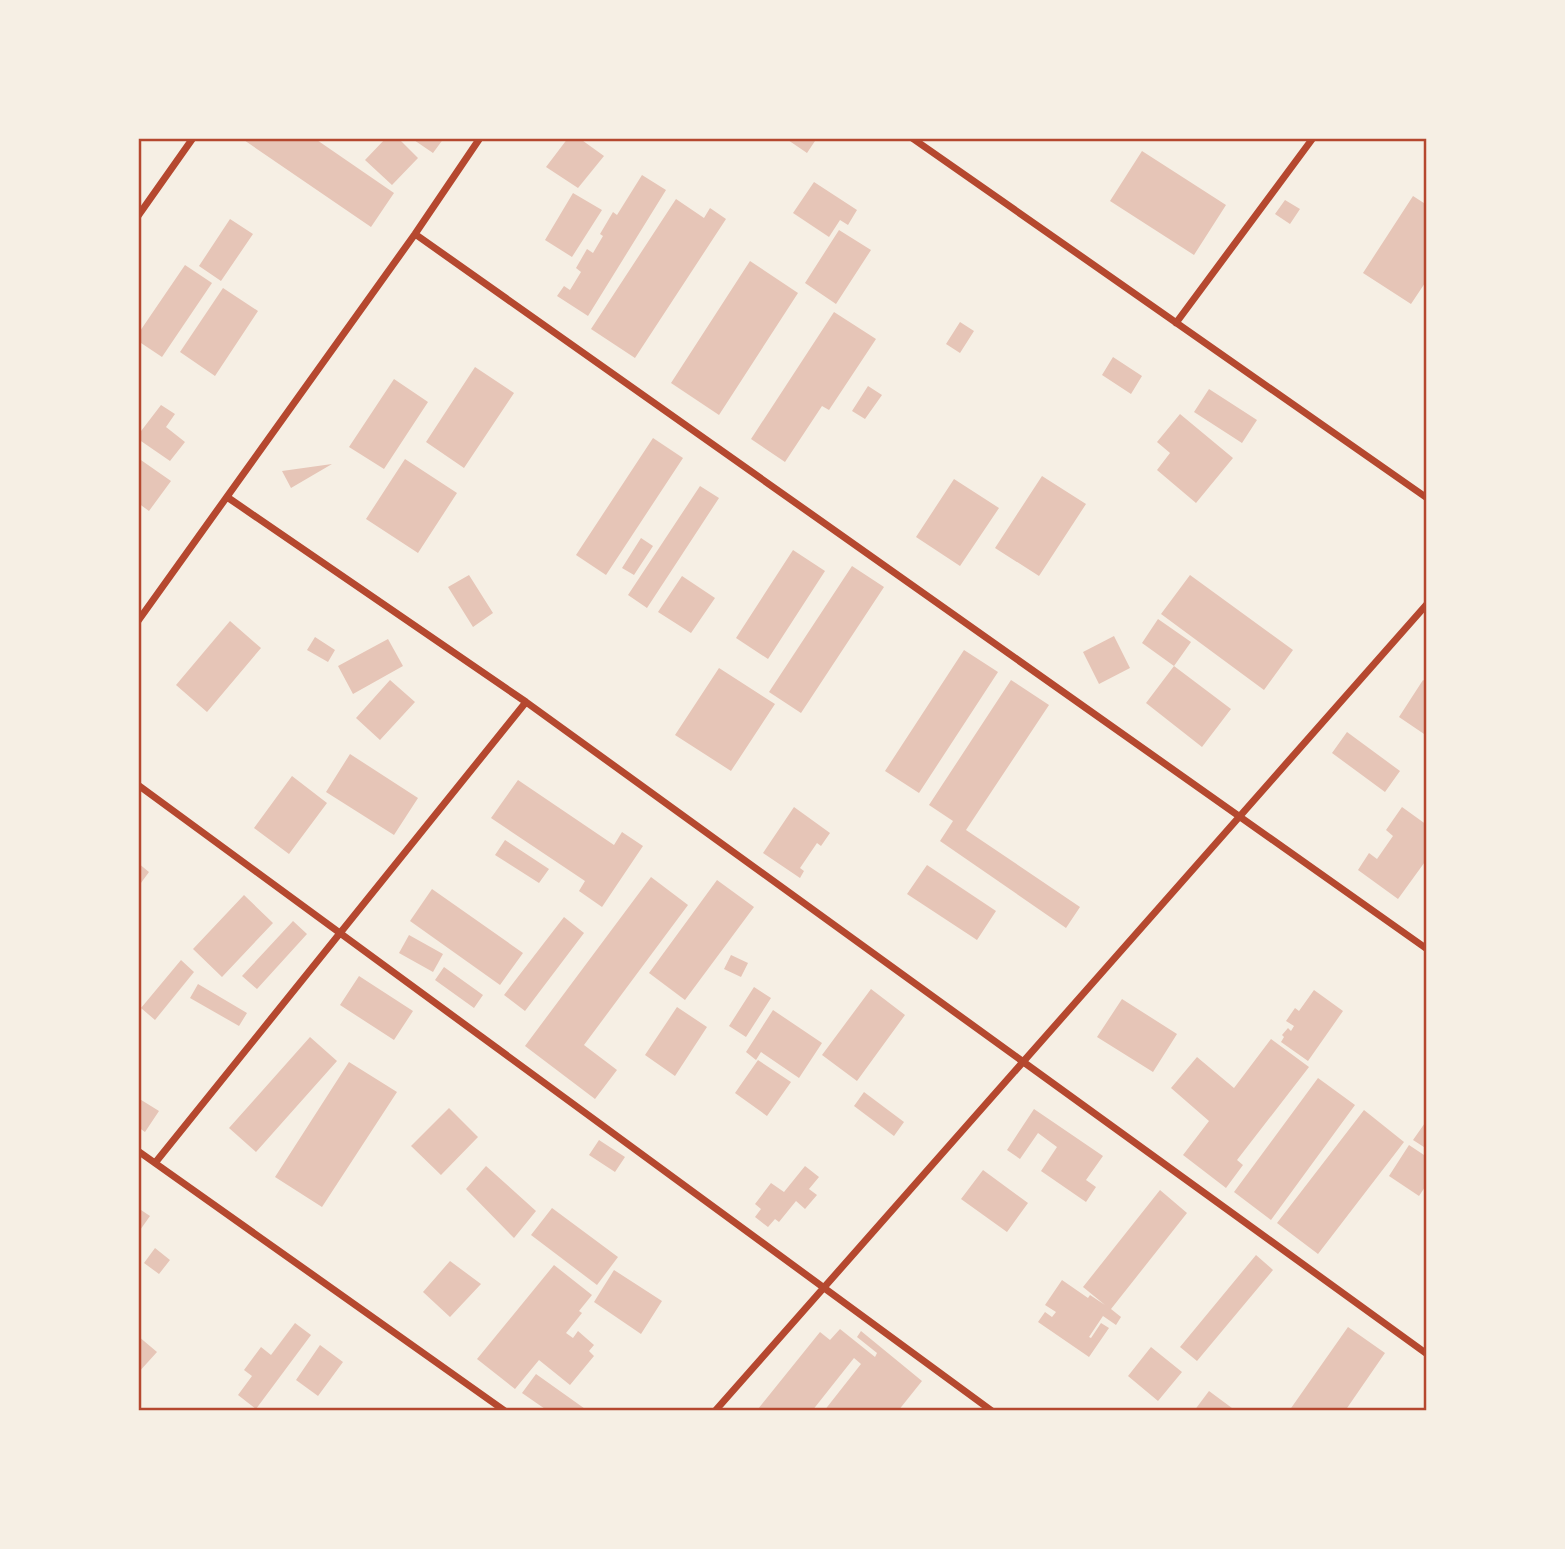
<svg xmlns="http://www.w3.org/2000/svg" width="1565" height="1549" viewBox="0 0 1565 1549" font-family="Helvetica,sans-serif">
	<rect width="100%" height="100%" fill="#f6efe4"/>
	<!-- building -->
	<path fill="#e6c5b7" d="M241 138H314L394 193 371 227Z
		M386 138H398L418 158 392 185 365 160Z
		M411 138H444L433 153Z
		M568 138H579L604 156 578 188 546 167Z
		M789 138H817L807 153 788 140Z
		M1142 151 1226 205 1194 255 1110 201Z
		M642 175 666 190 588 316 557 296 564 286 570 290 581 272 576 268 587 249 593 253 603 236 600 234 613 212 617 215Z
		M814 182 857 210 848 225 840 220 829 237 793 213Z
		M573 193 602 210 572 257 545 240Z
		M1413 196 1427 205V280L1411 304 1363 273Z
		M676 199 704 218 710 208 726 219 635 358 591 329Z
		M1285 200 1300 209 1290 224 1275 214Z
		M230 219 253 234 221 281 199 266Z
		M839 230 871 250 836 304 805 283Z
		M750 261 798 293 719 415 671 383Z
		M185 265 212 283 162 357 138 341V334Z
		M223 288 258 311 215 376 180 352Z
		M834 312 876 339 829 410 822 406 785 462 751 439Z
		M960 322 974 331 960 353 946 344Z
		M1113 357 1142 376 1131 394 1102 375Z
		M475 367 514 393 464 468 426 442Z
		M394 379 428 402 384 469 349 447Z
		M868 386 882 395 865 419 852 411Z
		M1209 389 1257 420 1242 443 1194 412Z
		M161 405 175 414 166 427 185 442 170 461 138 439V435Z
		M1180 414 1233 458 1196 503 1157 470 1170 453 1157 442Z
		M653 438 683 458 606 575 576 555Z
		M138 458 171 481 149 511 138 503Z
		M405 459 457 493 418 553 366 519Z
		M332 464 291 488 282 471Z
		M1042 476 1086 504 1039 576 995 548Z
		M954 479 999 508 960 566 916 537Z
		M700 486 719 498 647 608 628 595Z
		M641 538 653 546 634 575 622 568Z
		M793 550 825 571 768 659 736 638Z
		M852 566 884 587 801 713 769 692Z
		M469 575 493 613 473 627 448 587Z
		M1190 575 1293 650 1264 690 1161 614Z
		M682 576 715 598 691 633 658 612Z
		M1158 619 1191 642 1174 666 1142 643Z
		M230 621 261 648 207 712 176 685Z
		M1114 636 1130 668 1099 684 1083 652Z
		M315 637 335 650 328 662 307 650Z
		M388 639 403 666 353 694 338 666Z
		M964 650 998 672 919 793 885 771Z
		M1174 666 1231 709 1202 747 1146 703Z
		M719 668 775 704 731 771 675 735Z
		M390 680 415 702 380 740 356 718Z
		M1011 680 1049 705 966 830 1080 907 1066 928 940 841 953 821 929 805Z
		M1423 680 1427 682V736L1399 717Z
		M1347 732 1400 771 1385 792 1332 753Z
		M350 754 418 798 394 835 326 792Z
		M292 776 327 803 289 854 254 828Z
		M518 780 614 845 622 832 643 846 602 907 579 891 585 881 491 818Z
		M794 807 830 833 821 846 817 843 800 868 804 871 800 878 763 853Z
		M1402 807 1427 825V859L1398 899 1358 870 1369 853 1377 859 1393 836 1386 830Z
		M505 840 549 869 539 883 495 855Z
		M138 863 149 872 138 887Z
		M927 865 996 911 977 940 907 894Z
		M651 877 688 905 584 1045 617 1070 595 1099 525 1046Z
		M717 880 754 907 685 1000 649 973Z
		M432 889 523 953 500 985 410 921Z
		M244 895 273 923 222 977 193 949Z
		M564 917 584 933 525 1011 504 995Z
		M293 921 307 934 257 989 242 976Z
		M409 935 443 954 433 972 399 953Z
		M731 955 748 963 741 977 724 969Z
		M181 960 194 972 155 1020 141 1008Z
		M444 967 483 995 474 1008 435 980Z
		M359 976 413 1011 394 1040 340 1005Z
		M198 984 247 1013 239 1026 190 998Z
		M754 987 771 998 746 1037 729 1026Z
		M871 989 905 1015 857 1081 822 1055Z
		M1314 990 1343 1011 1308 1061 1281 1042 1284 1037 1282 1035 1288 1028 1291 1031 1294 1026 1286 1021 1295 1008 1299 1011Z
		M1122 999 1177 1034 1153 1072 1097 1037Z
		M677 1007 707 1027 675 1076 645 1055Z
		M773 1010 822 1043 799 1078 761 1052 756 1060 746 1052Z
		M310 1037 337 1061 256 1152 229 1128Z
		M1271 1039 1309 1067 1237 1160 1243 1165 1226 1188 1183 1155 1209 1121 1171 1088 1197 1057 1234 1088Z
		M758 1060 791 1082 767 1116 735 1093Z
		M349 1062 397 1092 322 1207 275 1177Z
		M1318 1078 1355 1105 1271 1220 1234 1192Z
		M864 1092 904 1122 894 1136 854 1106Z
		M138 1098 159 1111 145 1132 138 1127Z
		M449 1108 478 1137 441 1175 411 1146Z
		M1034 1109 1103 1156 1086 1180 1096 1187 1086 1202 1041 1171 1057 1147 1038 1133 1020 1159 1007 1150Z
		M1364 1110 1404 1142 1318 1254 1277 1223Z
		M1427 1120V1149L1413 1140Z
		M599 1140 625 1157 615 1172 589 1155Z
		M1409 1145 1427 1157V1184L1419 1196 1389 1176Z
		M486 1166 536 1211 514 1238 466 1189Z
		M805 1166 819 1177 809 1189 817 1195 805 1209 796 1201 779 1222 775 1219 768 1227 755 1217 761 1209 755 1204 771 1183 784 1192Z
		M983 1170 1028 1203 1007 1232 961 1199Z
		M1160 1190 1187 1213 1111 1309 1121 1317 1116 1325 1103 1316 1089 1337 1091 1338 1101 1323 1109 1328 1089 1357 1038 1322 1045 1312 1052 1317 1056 1312 1045 1305 1062 1280 1088 1298 1090 1295 1105 1305 1083 1287Z
		M138 1208 150 1216 138 1233Z
		M552 1208 618 1257 597 1285 531 1235Z
		M155 1248 170 1260 159 1274 144 1263Z
		M1256 1255 1273 1270 1197 1361 1180 1347Z
		M450 1261 481 1284 450 1317 423 1292Z
		M554 1265 592 1295 579 1311 582 1313 566 1333 573 1338 578 1331 594 1345 589 1351 594 1356 570 1385 539 1360 515 1389 477 1359Z
		M614 1270 662 1301 641 1334 594 1302Z
		M295 1323 311 1335 256 1409 238 1395 252 1376 244 1370 261 1347 271 1355Z
		M1348 1327 1385 1353 1345 1411H1289Z
		M840 1329 875 1357 877 1353 857 1337 861 1331 922 1381 898 1411H824L861 1364 854 1358 812 1411 758 1409 820 1332 830 1340Z
		M138 1336 157 1352 138 1373Z
		M320 1345 343 1362 318 1396 296 1380Z
		M1151 1347 1182 1372 1158 1401 1128 1376Z
		M536 1374 588 1411H548L522 1393Z
		M1209 1391 1236 1411H1194Z"/>
	<g fill="none" stroke-linecap="round" stroke-linejoin="round">
		<!-- minor -->
		<path stroke="#b5482f" stroke-width="7" d="M912 138 1427 498
			M138 216 193 138
			M415 234 1427 949
			M1176 323 1313 138
			M227 497 526 702 1427 1354
			M138 621 415 234 480 138
			M138 785 992 1411
			M138 1151 505 1411
			M155 1163 526 702
			M715 1411 1427 604"/>
	</g>
	<!-- border -->
	<rect width="1565" height="1549" fill="none" stroke="#f6efe4" stroke-width="280"/>
	<rect x="140" y="140" width="1285" height="1269" fill="none" stroke="#b5482f" stroke-width="2.5"/>
</svg>
